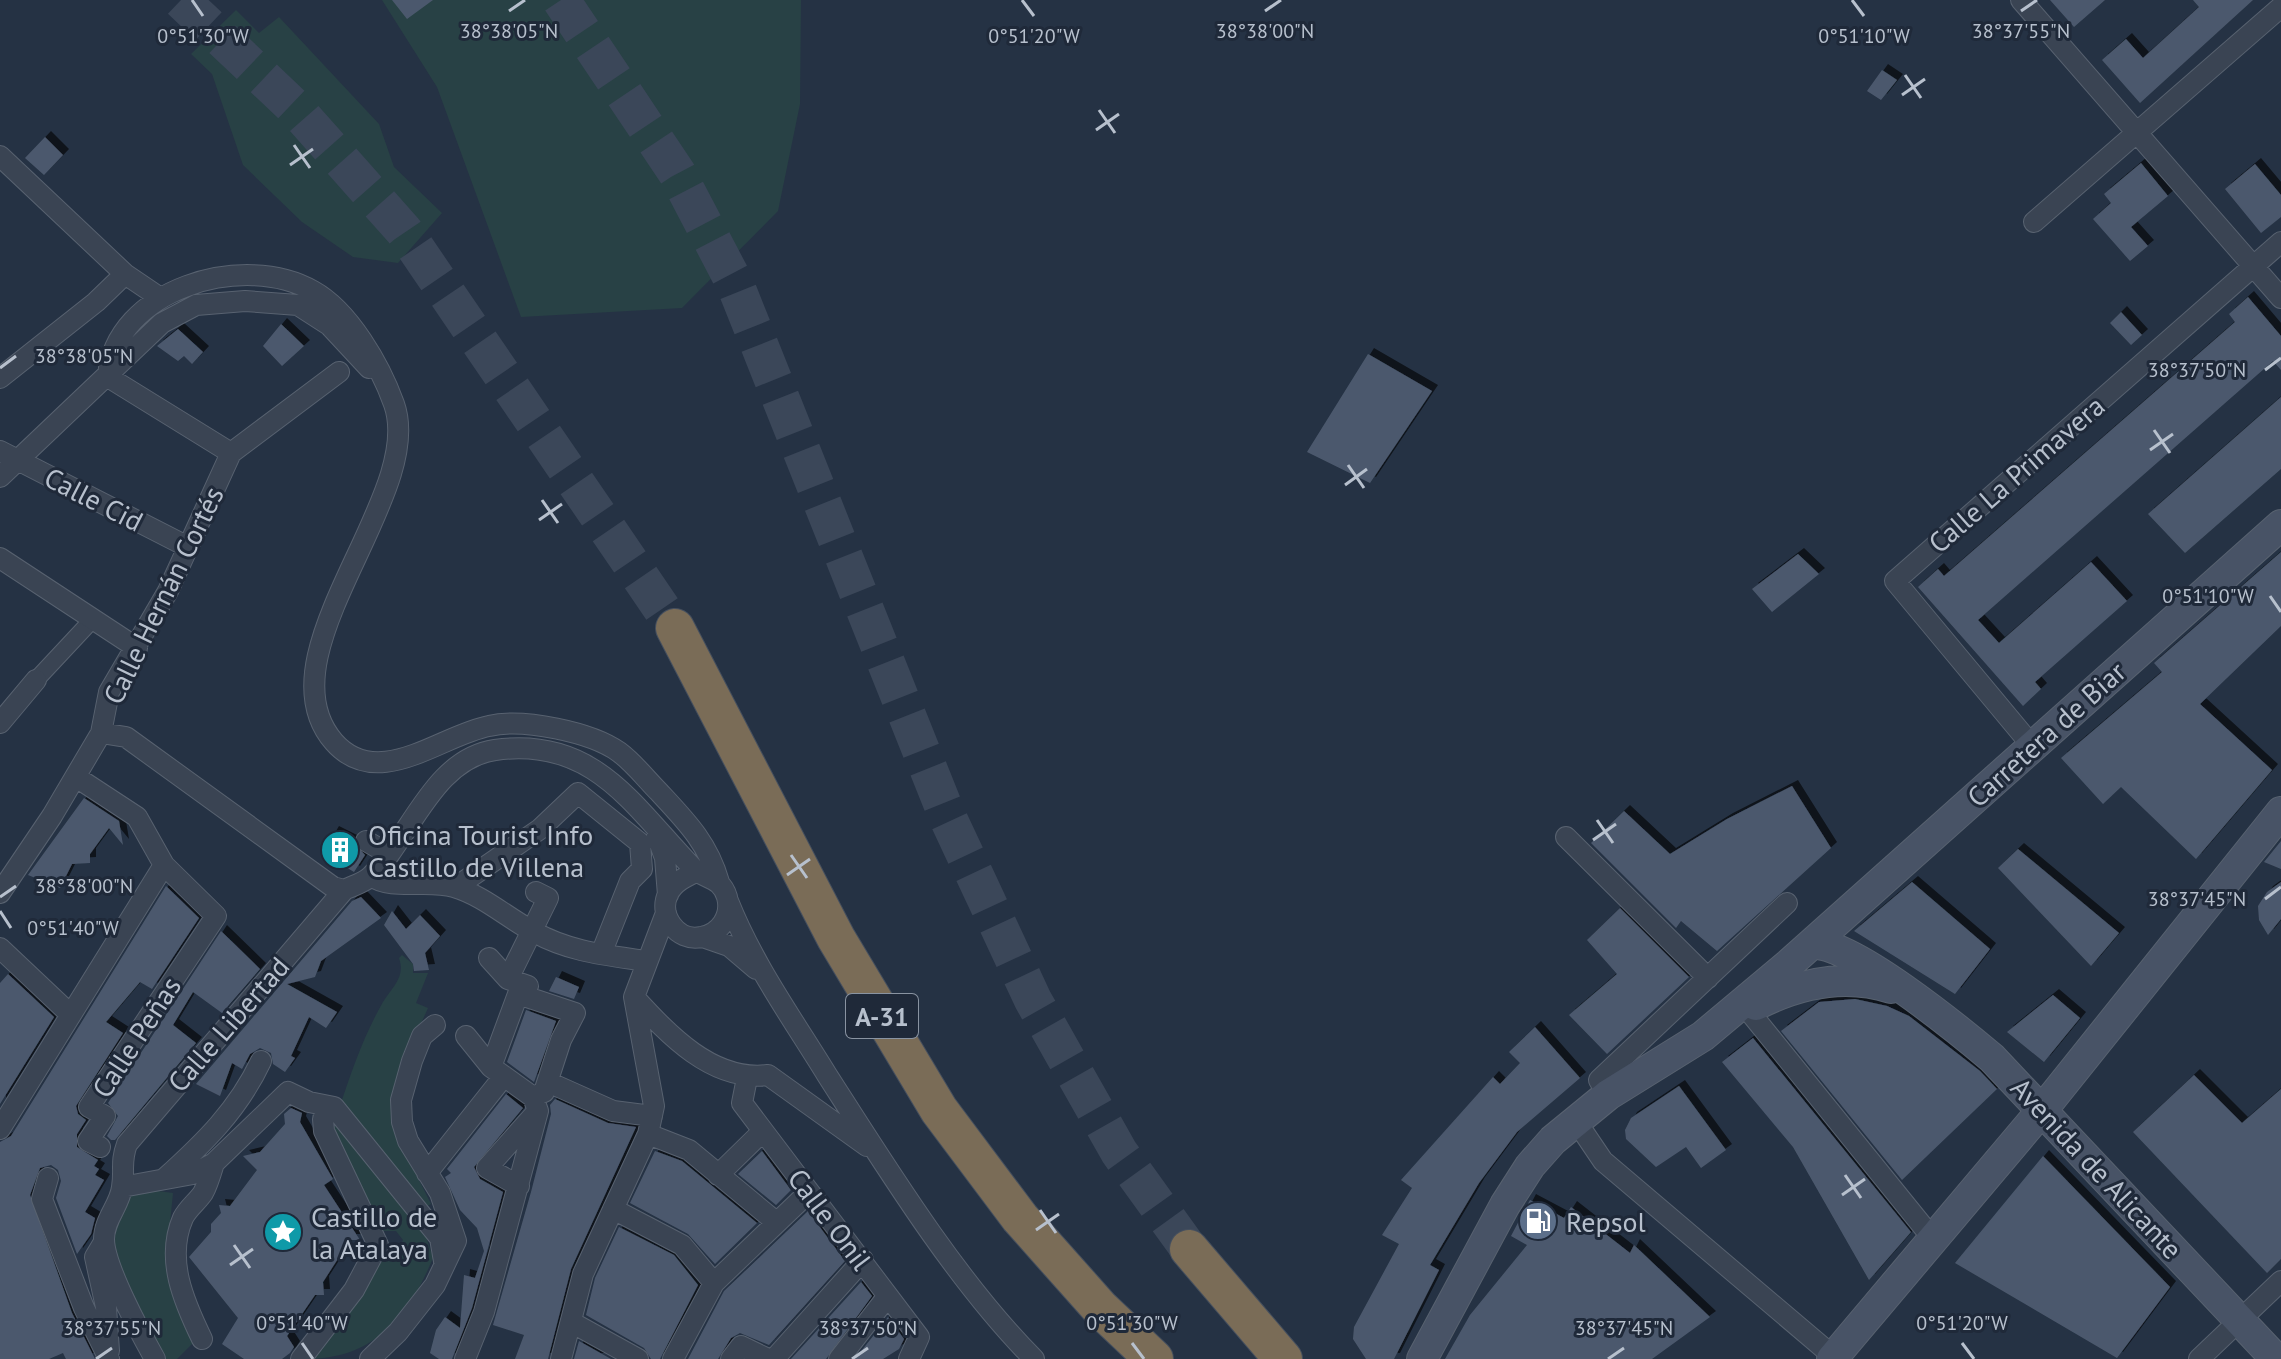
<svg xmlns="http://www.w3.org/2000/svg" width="2281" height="1359" viewBox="0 0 2281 1359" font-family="'PT Sans',sans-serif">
	<defs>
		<filter id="shadow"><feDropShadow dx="6" dy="-6" stdDeviation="0" flood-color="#0009"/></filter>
	</defs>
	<rect width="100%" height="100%" fill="#253244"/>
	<!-- green -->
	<path fill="#284145" d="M382 0H801L800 104 778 211 682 308 521 317 437 87Z
		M236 10 259 33 279 17 379 124 394 167 442 213 398 263 353 257 302 222 243 165 212 74 191 54Z
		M402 955 413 964V973H428L416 1003 428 1008 395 1082 392 1126 431 1204 422 1209 340 1106C352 1070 364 1035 383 1002 392 987 406 977 399 958Z
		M330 1119 424 1230 433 1258C409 1316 375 1359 306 1359L317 1348 322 1350 383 1250H398L403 1240 396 1231H383L347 1169Z
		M158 1191 173 1193 167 1254 196 1340 177 1359H165C143 1323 117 1283 113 1240 112 1228 118 1215 121 1203L136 1193Z"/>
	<!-- building -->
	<path fill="#4c596d" filter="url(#shadow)" d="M392 0H433L407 19Z
		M2050 0H2105L2074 27Z
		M2193 0H2253L2140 103 2102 60 2126 39 2143 58 2199 7Z
		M1882 70 1897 80 1881 100 1867 91Z
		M45 137 63 155 44 175 25 158Z
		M2141 163 2168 196 2131 227 2148 246 2130 261 2093 219 2111 203 2104 194Z
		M2255 164 2281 195V217L2261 233 2225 189Z
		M2248 297 2281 336V370L2273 361 1978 620 1999 643 2091 562 2127 601 2035 682 2041 689 2023 706 1918 587 1938 569 1944 576 2235 322 2229 314Z
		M2121 312 2142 335 2131 345 2110 323Z
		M281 324 304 346 282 366 263 346Z
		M178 329 203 352 192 364 184 356 178 361 157 346Z
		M1368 354 1432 391 1370 483 1307 452Z
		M2281 397V469L2185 553 2148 514Z
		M2281 552V626L2200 704 2272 770 2196 859 2121 787 2103 804 2061 758 2162 672 2154 663Z
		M1798 554 1819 574 1772 612 1752 589Z
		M1792 786 1831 848 1717 951 1681 921 1676 928 1591 843 1624 811 1670 854 1727 819Z
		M84 798 119 821 123 845 109 828 90 854V863L72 864 60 888 28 875Z
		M333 832 353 842 365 855 354 872 321 852Z
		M2281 841V869L2264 862Z
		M2018 849 2119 933 2091 966 1998 868Z
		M1912 882 1990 949 1955 994 1854 931Z
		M2281 882V919L2268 935 2259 920 2258 906 2267 892Z
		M166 886 199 918 152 989 140 982 106 1022 123 1033 76 1106 78 1114 86 1120 77 1134V1147L98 1160 94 1166 99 1169 95 1175 104 1180 85 1212 95 1218 91 1234 77 1254 56 1198 61 1181 58 1170 51 1165 40 1168 30 1195 72 1313 95 1359H66L63 1353 49 1359H0V1142L11 1136Z
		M361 897 381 918 321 961 315 977 287 984 337 1012 326 1028 309 1017 291 1056 295 1058 285 1072 273 1064 271 1053 260 1048 250 1054 242 1069 232 1063 220 1096 196 1084 352 901Z
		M1620 908 1689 977 1607 1054 1569 1015 1617 974 1587 940Z
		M392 911 406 929 420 915 440 936 425 953 429 970 414 971 413 964 384 925Z
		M221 931 260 969 222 1013 193 992 173 1025 196 1043 115 1140H111L107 1136 118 1116 108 1103Z
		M8 974 54 1017 0 1104V983Z
		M556 977 579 987 574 999 549 991Z
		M2053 995 2080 1018 2044 1062 2007 1032Z
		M1855 999 1887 1006 1909 1016 1980 1071 1997 1089 1902 1180 1781 1031 1819 1002Z
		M526 1010 556 1021 534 1082 507 1062Z
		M1535 1027 1580 1078 1517 1132 1479 1183 1430 1265 1439 1270 1394 1359H1366L1353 1339 1354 1327 1399 1244 1382 1235 1412 1188 1401 1180 1493 1077 1500 1084 1520 1063 1509 1052Z
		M1753 1038 1911 1232 1869 1280 1793 1147 1722 1062Z
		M2194 1075 2242 1123 2281 1089V1259L2267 1273 2133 1132Z
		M1679 1086 1726 1150 1701 1168 1686 1147 1656 1167 1626 1139 1625 1130 1631 1118Z
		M506 1094 523 1108 474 1167 480 1179 503 1192 472 1308 452 1359H439L430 1353 436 1330 445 1317 460 1328 464 1275 475 1278 484 1251 477 1228 460 1210 445 1177 451 1173 447 1169Z
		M555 1099 608 1123 636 1127 571 1269 548 1359H515L524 1335 493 1325 531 1192 551 1114 550 1105Z
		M291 1108 302 1113 300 1122 333 1179 324 1185 360 1240H350L323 1282 324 1295H315L287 1336 294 1347 290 1353 282 1359H244L222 1344 238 1318 189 1257 211 1232V1224L221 1213 219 1205 230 1206 257 1170 243 1156 260 1152 285 1124 284 1114Z
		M655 1151 682 1161 757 1223 715 1264 688 1234 630 1203Z
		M762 1151 791 1190 776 1205 738 1174Z
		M2043 1156 2170 1287 2117 1358 1955 1263Z
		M1530 1200 1564 1218 1571 1207 1630 1253 1634 1245 1710 1317 1652 1359H1445L1470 1315 1527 1245 1511 1236Z
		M808 1211 845 1261 769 1345 740 1333 731 1338 718 1359H688L724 1291Z
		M619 1227 674 1255 698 1285 660 1359H651L644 1348 586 1315 595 1278Z
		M861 1282 872 1296 826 1359H791Z
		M888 1317 904 1339 899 1349 883 1359H855Z
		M579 1341 611 1359H574Z"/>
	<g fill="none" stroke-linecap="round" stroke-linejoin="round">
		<!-- motorway-tunnel -->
		<path stroke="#3b4759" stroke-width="38" stroke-dasharray="38 19" stroke-linecap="butt" d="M181 0 294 107 404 231 675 628
			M561 0 677 173 735 284 948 818 1033 1000 1119 1152 1189 1249"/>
		<!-- pedestrian casing -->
		<g stroke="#586270" stroke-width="18">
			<path id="pedestrian" d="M36 680 93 619"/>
		</g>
		<!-- minor casing -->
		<g stroke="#586270" stroke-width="22">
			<path id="minor" d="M2021 0 2281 298
				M0 156 125 274 159 297
				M2034 222 2281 7
				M108 377C114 289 244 251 313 291 349 311 380 365 394 404 427 496 258 655 334 742 378 792 441 735 489 726 523 718 591 732 619 752 634 763 646 779 659 792 686 821 708 843 719 882
				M108 377 231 453
				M0 378 96 302 125 274
				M0 451 188 547
				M0 477 162 323 196 305 245 301 298 305 329 325 369 368
				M0 558 137 648
				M0 723 36 680
				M101 733 126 737 333 887 344 890C352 886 364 883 371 876 410 838 433 759 495 750 594 736 633 806 692 867 704 880 721 876 727 897 732 916 720 934 701 937 677 942 658 915 668 894 674 882 685 877 696 872
				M2033 747 1895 581 2281 242
				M76 777 137 817 164 865 216 916 89 1107 105 1116 88 1141 100 1147
				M657 836 665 858 668 895
				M1566 837 1708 978
				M366 841 387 853
				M371 876C391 891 429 879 454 887 484 896 506 917 534 932 570 952 606 955 646 961
				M456 887 540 829 578 793 640 843 642 869 630 881 601 954
				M0 893 52 816 101 733 109 692 168 591 231 453 339 372
				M728 901C753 964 792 1018 827 1075 886 1167 957 1282 1034 1359
				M703 937 729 946 756 969
				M0 948 71 1015
				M489 958 508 979
				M634 997C668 1034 712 1082 768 1075L867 1146
				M1748 1010 1925 1229 1935 1236
				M491 1067 518 994
				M747 1078 742 1103 919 1337 909 1359
				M548 1082 613 1111 652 1116
				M1608 1095 1599 1080 1787 903
				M533 1097 544 1092 561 1040 575 1013 518 994 528 986 508 979 548 898 536 892
				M1576 1121 1603 1161 1834 1357
				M0 1129 164 865
				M648 1134 689 1150 776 1222
				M427 1173 504 1076
				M718 1175 763 1131
				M48 1178 42 1199 84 1308 109 1359
				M164 1179C204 1143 238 1110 261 1061
				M519 1186 487 1168 535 1114
				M122 1187 193 1174 214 1163 288 1092 309 1102 334 1107 440 1238 444 1261
				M613 1209 682 1245 714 1283
				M104 1242 95 1257 106 1307 109 1351
				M571 1322 638 1359
				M202 1339C184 1302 165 1259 183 1218 188 1208 197 1202 203 1193 208 1184 211 1173 214 1163
				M155 1359C141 1334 104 1266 104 1239 104 1219 120 1205 122 1187 125 1169 120 1163 127 1144L344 890
				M301 1359 354 1290 378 1245 324 1131 323 1119 334 1107
				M370 1359 398 1332 435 1285 456 1241 440 1193 408 1141 402 1122 401 1100 412 1061 422 1036 435 1025
				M465 1359 484 1312 538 1111 533 1097 491 1067 466 1036
				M561 1359 583 1274 648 1134 654 1106 634 997 666 913
				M673 1359 714 1283 809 1192
				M731 1359 741 1346 768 1359
				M774 1359 863 1260
				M839 1359 887 1297
				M2199 1359 2281 1281"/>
		</g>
		<!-- secondary casing -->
		<g stroke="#586270" stroke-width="32">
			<path id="secondary" d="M1813 944C1850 941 1960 1031 1992 1058L2276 1359
				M1756 1005C1799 983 1844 973 1891 988
				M1422 1359 1505 1205 1530 1166 1553 1140 1608 1095 1703 1036 1789 964 2281 525
				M1832 1359 2043 1109 2281 812"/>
		</g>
		<!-- motorway casing -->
		<g stroke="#454f5e" stroke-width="40">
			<path id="motorway" d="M675 628 836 938 939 1110 1020 1218 1100 1308 1154 1359
				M1189 1249 1283 1359"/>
		</g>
		<!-- pedestrian -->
		<use href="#pedestrian" stroke="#3a4453" stroke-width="16"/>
		<!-- minor -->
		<use href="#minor" stroke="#3a4453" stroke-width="20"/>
		<!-- secondary -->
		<use href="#secondary" stroke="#485366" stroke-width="30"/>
		<!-- motorway -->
		<use href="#motorway" stroke="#7a6c57" stroke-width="38"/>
	</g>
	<!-- ticks -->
	<path fill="none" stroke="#b7c0cd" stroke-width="3" d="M192 0 203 16M1022 0 1034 16M1852 0 1864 16M509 11 525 0M1265 11 1281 0M2021 11 2037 0M1905 75 1921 98M1902 95 1925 79M1099 110 1115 133M1096 130 1119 114M294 145 310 168M290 165 313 149M0 368 16 356M2265 370 2281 358M2154 430 2170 453M2150 450 2173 434M1348 465 1364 488M1345 485 1367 469M542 500 558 523M539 520 562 504M2270 596 2281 612M1597 820 1613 843M1593 840 1616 824M791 855 807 878M787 875 810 859M0 897 16 886M2265 899 2281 887M0 911 11 928M1845 1175 1861 1198M1842 1195 1865 1179M1040 1210 1056 1233M1036 1230 1059 1214M234 1245 250 1268M230 1265 253 1249M302 1343 313 1359M1132 1343 1144 1359M1962 1343 1974 1359M96 1359 112 1348M852 1359 868 1348M1608 1359 1624 1348"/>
	<!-- icons -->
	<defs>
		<g id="building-disc" transform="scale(2)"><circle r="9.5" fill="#0f9aa8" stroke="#1f2939"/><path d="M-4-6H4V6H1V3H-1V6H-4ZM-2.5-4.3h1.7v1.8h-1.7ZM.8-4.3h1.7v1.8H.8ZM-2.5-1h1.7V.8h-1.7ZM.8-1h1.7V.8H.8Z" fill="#fff"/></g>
		<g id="fuel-disc" transform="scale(2)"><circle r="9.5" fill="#5c6f8a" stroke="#1f2939"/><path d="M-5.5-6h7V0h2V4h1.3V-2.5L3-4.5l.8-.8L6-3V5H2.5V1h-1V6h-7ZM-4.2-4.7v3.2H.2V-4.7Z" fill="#fff"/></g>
		<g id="sight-disc" transform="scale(2)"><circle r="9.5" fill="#0f9aa8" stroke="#1f2939"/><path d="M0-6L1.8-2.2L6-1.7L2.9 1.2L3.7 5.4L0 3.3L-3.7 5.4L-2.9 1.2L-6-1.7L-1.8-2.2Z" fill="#fff"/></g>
	</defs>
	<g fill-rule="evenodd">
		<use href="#building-disc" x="340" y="850"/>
		<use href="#fuel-disc" x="1538" y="1221"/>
		<use href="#sight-disc" x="283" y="1232"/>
	</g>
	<g text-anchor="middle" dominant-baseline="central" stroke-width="6" stroke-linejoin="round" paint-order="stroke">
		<!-- shield labels -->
		<rect fill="#1f2939" stroke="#8993a1" stroke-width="2" x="846" y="994" width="72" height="44" rx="6"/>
		<g font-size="26" font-weight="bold" fill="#b7c0cd">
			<text x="882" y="1016">A-31</text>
		</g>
		<!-- street labels -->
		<g font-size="28" fill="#b7c0cd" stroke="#1f2939">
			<text transform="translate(2016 474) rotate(-41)">Calle La Primavera</text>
			<text transform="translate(94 499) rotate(27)">Calle Cid</text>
			<text transform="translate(163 595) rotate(-64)">Calle Hernán Cortés</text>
			<text transform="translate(2046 734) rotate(-42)">Carretera de Biar</text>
			<text transform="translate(228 1024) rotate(-49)">Calle Libertad</text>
			<text transform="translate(136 1037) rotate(-57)">Calle Peñas</text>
			<text transform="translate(2097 1168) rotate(47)">Avenida de Alicante</text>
			<text transform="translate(830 1219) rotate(53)">Calle Onil</text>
		</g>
		<!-- poi labels -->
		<g font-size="28" fill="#b7c0cd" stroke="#1f2939" text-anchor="start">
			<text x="368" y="834">Oficina Tourist Info<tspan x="368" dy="32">Castillo de Villena</tspan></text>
			<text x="311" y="1216">Castillo de<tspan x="311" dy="32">la Atalaya</tspan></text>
			<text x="1566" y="1221">Repsol</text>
		</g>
	</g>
	<g font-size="20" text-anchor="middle" fill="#b7c0cd" stroke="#1f2939" stroke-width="6" stroke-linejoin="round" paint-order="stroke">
		<text x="509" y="38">38°38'05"N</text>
		<text x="1265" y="38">38°38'00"N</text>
		<text x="2021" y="38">38°37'55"N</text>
		<text x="203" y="43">0°51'30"W</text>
		<text x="1034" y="43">0°51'20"W</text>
		<text x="1864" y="43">0°51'10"W</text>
		<text x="84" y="363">38°38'05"N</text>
		<text x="2197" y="377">38°37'50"N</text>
		<text x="2208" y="603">0°51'10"W</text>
		<text x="84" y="893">38°38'00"N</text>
		<text x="2197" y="906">38°37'45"N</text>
		<text x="73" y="935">0°51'40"W</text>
		<text x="302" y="1330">0°51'40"W</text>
		<text x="1132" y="1330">0°51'30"W</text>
		<text x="1962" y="1330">0°51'20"W</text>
		<text x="112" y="1335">38°37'55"N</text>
		<text x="868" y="1335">38°37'50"N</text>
		<text x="1624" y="1335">38°37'45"N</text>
	</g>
</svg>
